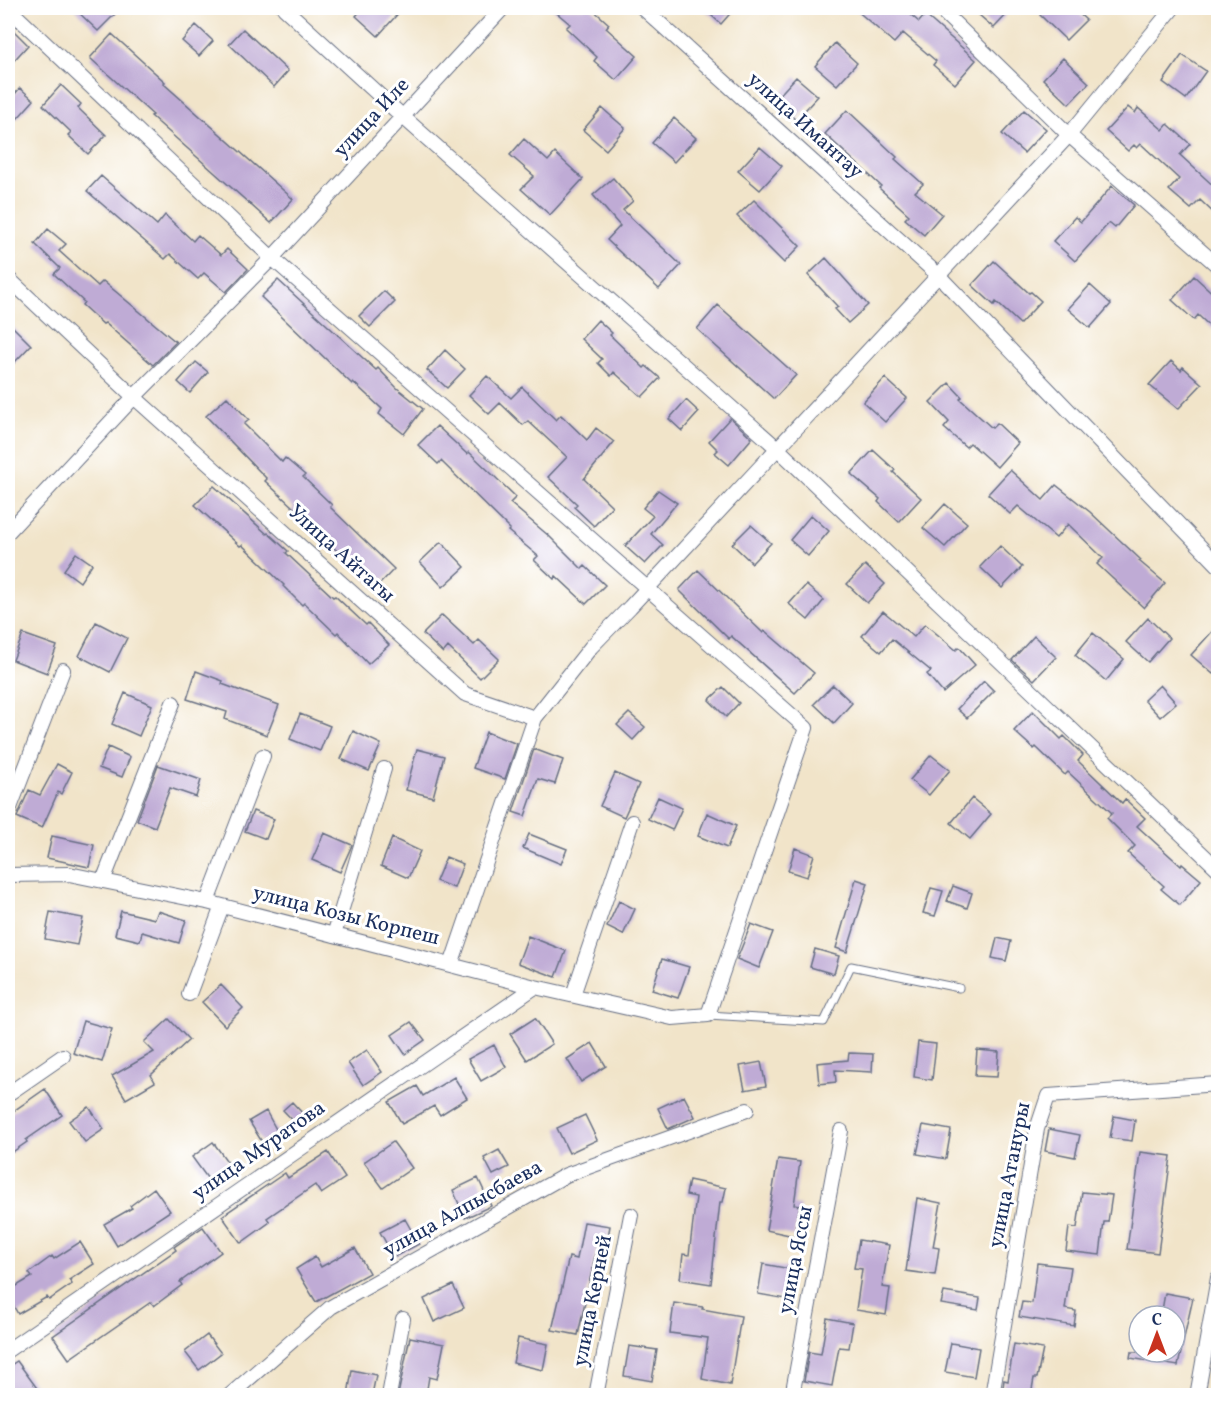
<svg xmlns="http://www.w3.org/2000/svg" width="1226" height="1403" viewBox="0 0 1226 1403" font-family="Vollkorn,serif">
	<rect width="100%" height="100%" fill="#fff"/>
	<filter id="ink" filterUnits="userSpaceOnUse"><feTurbulence type="fractalNoise" baseFrequency=".0167" numOctaves="2"/><feDisplacementMap in="SourceGraphic" scale="12" xChannelSelector="R" yChannelSelector="G"/><feConvolveMatrix kernelMatrix="1 2 1 2 8 2 1 2 1" color-interpolation-filters="sRGB"/></filter>
	<filter id="wash" filterUnits="userSpaceOnUse"><feTurbulence type="fractalNoise" baseFrequency=".008" numOctaves="4" result="noise"/><feDisplacementMap in="SourceGraphic" scale="24" xChannelSelector="R" yChannelSelector="G"/><feGaussianBlur stdDeviation="1.35" result="paint"/><feColorMatrix in="noise" values="0 0 0 0 0 0 0 0 0 0 0 0 0 0 0 0 0 1.4 0 .05"/><feComposite in="paint" operator="in"/></filter>
	<g filter="url(#wash)">
		<rect width="100%" height="100%" fill="#f1e4c9"/>
		<g id="blocks">
			<!-- building -->
			<path fill="#bfabd5" d="M74 8H121L98 31Z
				M363 8H403L378 36 356 16Z
				M551 8H591L609 24 606 28 637 56 616 80 594 61 597 57 566 28 570 24Z
				M703 8H735L721 24Z
				M854 8H903L919 22 925 15 976 60 955 84 933 65 936 61 903 33 894 43Z
				M971 8H1002L1008 13 994 28Z
				M1048 8H1073L1086 20 1066 40 1040 15Z
				M8 25 28 45 8 67Z
				M196 25 213 41 199 56 182 41Z
				M243 29 288 71 274 87 229 44Z
				M112 34 165 82 164 84 293 199 271 223 151 116 153 115 90 58Z
				M835 43 857 63 837 85 815 66Z
				M1182 55 1206 71 1186 99 1163 82Z
				M1063 58 1089 83 1069 104 1043 79Z
				M796 77 818 96 796 120 774 101Z
				M61 85 81 104 78 108 106 135 88 154 68 135 71 132 43 105Z
				M20 88 34 100 17 119 8 110V102Z
				M1128 107 1135 113 1138 108 1163 130 1168 124 1190 144 1180 155 1218 190V217L1200 200 1191 209 1169 190 1179 179 1141 144 1137 148 1134 145 1128 151 1106 131Z
				M602 108 625 128 606 150 583 130Z
				M847 110 897 157 895 159 923 184 915 192 942 214 924 235 905 219 909 215 879 188 881 186 825 134Z
				M1024 110 1046 129 1024 153 1002 134Z
				M674 118 696 138 674 162 652 143Z
				M524 139 548 161 555 153 583 179 550 215 521 189 534 176 510 155Z
				M760 147 782 166 760 190 738 171Z
				M101 176 157 225 165 215 193 241 198 235 221 255 227 249 248 269 226 292 204 273 198 279 170 254 165 259 87 191Z
				M613 178 633 201 623 210 681 265 659 289 607 240 620 226 593 195Z
				M1112 186 1134 205 1115 228 1109 223 1075 261 1053 241 1075 217 1081 222Z
				M754 200 800 246 784 263 737 216Z
				M48 229 66 244 59 251 98 286 103 281 176 342 153 365 105 323 103 324 82 305 84 302 54 274 60 268 35 244Z
				M826 258 868 305 848 323 835 309 838 307 808 275Z
				M994 261 1029 293 1031 292 1041 301 1020 324 996 302 994 305 972 285Z
				M1194 276 1218 298V334L1198 315 1194 320 1172 300Z
				M278 280 376 370 378 368 397 388 423 409 404 434 379 414 382 409 353 382 352 384 261 297Z
				M1090 285 1111 304 1090 328 1068 309Z
				M384 291 395 302 370 327 359 316Z
				M718 305 796 375 774 399 697 329Z
				M598 320 612 333 610 335 644 368 646 366 660 378 642 397 614 372 611 376 598 363 602 359 581 339Z
				M8 322 31 345 13 364 8 359Z
				M445 350 465 369 447 388 427 370Z
				M1171 361 1181 370 1183 367 1202 384 1178 409 1149 385Z
				M196 362 208 372 190 393 178 382Z
				M487 376 511 398 522 387 556 420 561 415 587 440 596 428 614 442 584 479 612 506 594 526 574 507 577 504 548 477 567 457 528 421 523 425 500 403 489 414 469 395Z
				M885 378 907 398 885 422 863 402Z
				M949 383 962 397 960 399 992 428 997 423 1018 443 997 467 970 443 966 447 944 428 949 422 930 402Z
				M227 397 249 420 244 424 282 462 285 458 305 475 303 477 332 505 330 507 394 569 376 588 311 526 309 528 291 511 294 508 265 481 267 479 206 416Z
				M686 400 699 412 682 431 669 419Z
				M730 418 752 438 729 465 715 453 718 450 709 441Z
				M437 426 467 454 469 452 516 497 510 503 549 536 582 569 585 566 605 585 586 604 556 576 554 579 534 560 538 556 508 531 510 529 441 461 438 464 418 445Z
				M873 450 895 470 893 472 921 498 899 522 878 502 880 499 851 474Z
				M1010 470 1043 500 1056 485 1090 512 1141 560 1139 561 1165 583 1144 608 1097 564 1103 558 1068 524 1056 538 1018 506 1010 514 988 494Z
				M214 486 267 534 268 533 288 551 286 553 333 597 335 596 366 625 368 623 389 645 368 664 338 632 336 634 304 603 302 605 283 586 284 585 242 545 240 546 195 505Z
				M658 490 677 503 651 534 663 545 645 564 625 546 653 516 643 508Z
				M945 504 967 523 945 547 923 528Z
				M811 515 829 531 808 556 790 540Z
				M751 525 771 543 752 563 732 544Z
				M441 542 465 567 443 587 420 562Z
				M1000 546 1022 567 1002 588 980 567Z
				M76 553 92 564 80 582 64 570Z
				M865 565 885 584 867 603 847 584Z
				M698 570 763 633 765 631 814 673 795 693 731 636 729 639 679 590Z
				M806 585 824 600 808 620 789 604Z
				M883 611 914 637 925 624 956 650 959 647 975 665 943 693 927 674 931 671 892 639 881 652 862 636Z
				M442 615 474 645 479 640 499 659 480 678 448 647 443 653 423 634Z
				M1148 618 1169 638 1148 662 1126 642Z
				M96 622 127 638 110 672 79 656Z
				M1218 625V669L1213 674 1191 655Z
				M1093 633 1124 659 1106 681 1075 655Z
				M23 634 57 646 47 673 13 660Z
				M1034 636 1056 657 1034 680 1012 660Z
				M196 671 223 681 222 684 279 705 267 735 225 719 227 712 187 699Z
				M984 681 994 691 967 718 957 709Z
				M833 685 852 703 834 723 814 704Z
				M1160 685 1176 703 1160 717 1144 700Z
				M723 687 739 703 726 717 709 700Z
				M125 693 152 705 139 736 112 724Z
				M1033 711 1061 739 1064 736 1083 755 1078 761 1122 803 1125 799 1145 818 1137 826 1181 866 1182 864 1201 880 1180 905 1161 889 1164 886 1128 853 1135 846 1107 818 1112 813 1068 772 1065 775 1036 747 1034 749 1014 731Z
				M629 713 645 727 633 740 617 725Z
				M300 714 330 726 320 751 290 739Z
				M353 731 381 744 369 771 341 759Z
				M486 732 517 744 505 779 473 768Z
				M108 747 130 757 122 777 99 768Z
				M417 749 444 756 433 797 406 790Z
				M534 749 563 760 555 784 538 779 525 816 513 812Z
				M931 755 950 770 929 795 910 780Z
				M57 764 72 772 61 794 58 792 42 828 17 817 29 790 40 795Z
				M158 765 201 780 196 797 170 788 155 827 137 820Z
				M615 773 639 784 624 817 600 806Z
				M658 797 682 808 672 830 648 819Z
				M972 798 991 814 970 839 951 823Z
				M253 811 274 819 266 839 245 831Z
				M707 813 736 826 727 848 698 836Z
				M324 833 352 845 340 872 312 860Z
				M529 834 567 849 561 864 523 848Z
				M52 836 94 845 89 867 47 858Z
				M392 838 420 851 408 878 381 866Z
				M795 848 814 855 807 877 788 871Z
				M446 857 463 864 454 888 436 881Z
				M856 879 868 883 847 952 836 948Z
				M953 886 972 893 967 908 947 901Z
				M931 888 943 891 935 916 923 913Z
				M619 901 635 909 623 935 607 927Z
				M121 911 155 919 158 911 186 920 179 943 142 932 140 941 115 935Z
				M50 912 83 918 77 945 45 939Z
				M751 924 773 932 759 968 737 959Z
				M528 936 566 951 556 977 518 963Z
				M997 938 1011 941 1006 961 992 958Z
				M815 949 839 956 834 974 810 967Z
				M662 959 689 967 678 998 652 990Z
				M221 985 243 1008 225 1026 202 1002Z
				M535 1018 552 1044 527 1060 510 1034Z
				M169 1019 189 1040 151 1075 155 1082 126 1099 112 1076 154 1052 144 1042Z
				M83 1021 112 1029 102 1062 73 1053Z
				M411 1022 425 1040 405 1054 392 1035Z
				M918 1042 936 1044 932 1080 914 1077Z
				M592 1043 606 1066 581 1082 567 1059Z
				M494 1045 506 1067 481 1081 468 1059Z
				M367 1050 382 1072 363 1085 348 1063Z
				M977 1050 999 1052 997 1077 975 1076Z
				M849 1053 873 1054 872 1072 835 1070 836 1082 819 1084 817 1063 848 1060Z
				M761 1062 766 1086 745 1090 740 1066Z
				M454 1077 467 1098 440 1115 434 1106 402 1124 389 1102 417 1086 423 1096Z
				M45 1089 62 1115 26 1140 27 1142 8 1155V1115Z
				M684 1096 695 1117 668 1129 658 1108Z
				M292 1102 306 1117 298 1126 283 1110Z
				M89 1107 104 1129 85 1142 69 1121Z
				M266 1111 278 1133 262 1142 249 1121Z
				M585 1115 597 1140 569 1153 557 1128Z
				M1114 1116 1135 1120 1132 1141 1110 1138Z
				M923 1125 951 1130 946 1159 917 1154Z
				M1049 1129 1080 1135 1075 1157 1045 1151Z
				M213 1142 234 1171 213 1186 192 1157Z
				M393 1142 412 1168 383 1188 364 1162Z
				M499 1150 509 1167 493 1175 484 1158Z
				M328 1152 345 1178 321 1194 315 1185 267 1218 270 1222 241 1243 222 1216 285 1173 288 1178Z
				M1140 1152 1171 1156 1158 1253 1127 1249Z
				M778 1159 800 1162 794 1205 800 1206 794 1236 766 1230Z
				M478 1178 491 1206 465 1218 453 1190Z
				M689 1180 726 1188 723 1202H720L711 1284 680 1279 683 1254 689 1255 696 1197 686 1195Z
				M154 1188 170 1211 117 1246 104 1224 132 1208 130 1206Z
				M1082 1192 1112 1195 1108 1222H1104L1100 1255 1066 1251 1069 1227 1077 1228Z
				M917 1198 941 1203 933 1247 939 1248 935 1275 906 1271Z
				M405 1219 419 1244 394 1257 380 1232Z
				M584 1222 610 1226 606 1248 597 1247 578 1335 552 1330 569 1257 577 1259Z
				M203 1227 221 1252 180 1282 182 1285 154 1306 151 1302 69 1359 53 1336 176 1250 174 1247Z
				M859 1240 889 1245 882 1287 890 1288 886 1315 856 1310 862 1269 854 1268Z
				M80 1242 94 1264 69 1280 72 1284 49 1300 47 1297 18 1314 8 1296V1291L32 1277 29 1273 52 1256 54 1259Z
				M355 1248 369 1273 316 1302 296 1269 315 1257 321 1267Z
				M1037 1263 1071 1267 1065 1309 1076 1311 1074 1326 1019 1317 1022 1302 1032 1303Z
				M763 1264 791 1269 786 1299 758 1294Z
				M453 1285 464 1308 434 1322 424 1299Z
				M944 1292 980 1298 978 1310 941 1304Z
				M1165 1293 1193 1298 1181 1351H1175V1316H1161Z
				M674 1303 703 1307 702 1309 741 1316 730 1385 702 1379 708 1338 670 1333Z
				M827 1318 853 1323 849 1348 839 1347 832 1386 804 1381 809 1352 821 1354Z
				M207 1335 221 1353 199 1370 185 1352Z
				M410 1337 444 1344 437 1379 429 1377 426 1395H398Z
				M518 1338 548 1344 543 1370 513 1363Z
				M951 1343 979 1348 974 1377 945 1372Z
				M1014 1344 1043 1349 1037 1378H1034L1031 1395H1002L1004 1380 1008 1381Z
				M629 1346 657 1350 652 1381 624 1376Z
				M1131 1352H1181L1178 1366 1130 1358Z
				M17 1361 42 1395H8V1367Z
				M352 1370 376 1375 372 1395H348Z"/>
		</g>
	</g>
	<g filter="url(#ink)">
		<use href="#blocks" fill-opacity="0" stroke="#666e83" stroke-width="1.5"/>
		<g fill="none" stroke-linecap="round" stroke-linejoin="round">
			<!-- lane casing -->
			<g stroke="#666e83" stroke-width="9">
				<path id="lane" d="M708 1015 824 1022 851 966 959 988"/>
			</g>
			<!-- street casing -->
			<g stroke="#666e83" stroke-width="16">
				<path id="street" d="M8 8 272 258 806 728 708 1015 672 1018 535 987 207 902 103 881 69 874 8 875
					M284 8 402 116 777 448 1218 869
					M643 8 938 275 1218 565
					M1173 8 1069 135 1218 266
					M8 278 134 397 465 694 535 718
					M8 532 134 397 272 258 503 8
					M8 813 63 670
					M103 881 173 703
					M207 902 263 756
					M334 935 384 769
					M451 965 535 718 591 647 630 607 1069 135 939 8
					M189 994 222 906
					M573 995 632 822
					M8 1094 63 1056
					M8 1350 535 987
					M229 1396 331 1307 566 1175 747 1110
					M389 1396 403 1319
					M596 1396 631 1215
					M792 1396 841 1131
					M992 1396 1037 1129 1048 1096 1218 1084
					M1197 1396 1218 1278"/>
			</g>
			<!-- lane -->
			<use href="#lane" stroke="#fff" stroke-width="7"/>
			<!-- street -->
			<use href="#street" stroke="#fff" stroke-width="14"/>
		</g>
	</g>
	<g text-anchor="middle" dominant-baseline="central" stroke-width="6" stroke-linejoin="round" paint-order="stroke">
		<!-- street labels -->
		<g font-size="21" fill="#1b2f5e" stroke="#fff">
			<text transform="translate(372 118) rotate(-47)">улица Иле</text>
			<text transform="translate(805 126) rotate(42)">улица Имантау</text>
			<text transform="translate(341 554) rotate(42)">Улица Айтагы</text>
			<text transform="translate(346 916) rotate(14)">улица Козы Корпеш</text>
			<text transform="translate(259 1151) rotate(-35)">улица Муратова</text>
			<text transform="translate(1010 1175) rotate(-79)">улица Атануры</text>
			<text transform="translate(463 1209) rotate(-29)">улица Алпысбаева</text>
			<text transform="translate(796 1260) rotate(-79)">улица Яссы</text>
			<text transform="translate(593 1301) rotate(-79)">улица Керней</text>
		</g>
	</g>
	<!-- margin -->
	<rect width="1226" height="1403" fill="none" stroke="#fff" stroke-width="30"/>
	<!-- north arrow -->
	<g transform="translate(1157 1334)"><circle r="28" fill="#ffffff" stroke="#a4acbf" stroke-width="1.5"/>
	<path d="M0-4.5L10 22L0 15L-10 22Z" fill="#c8321e"/>
	<text y="-9" font-size="16" font-weight="bold" text-anchor="middle" fill="#1b2f5e">С</text>
	</g>
</svg>
